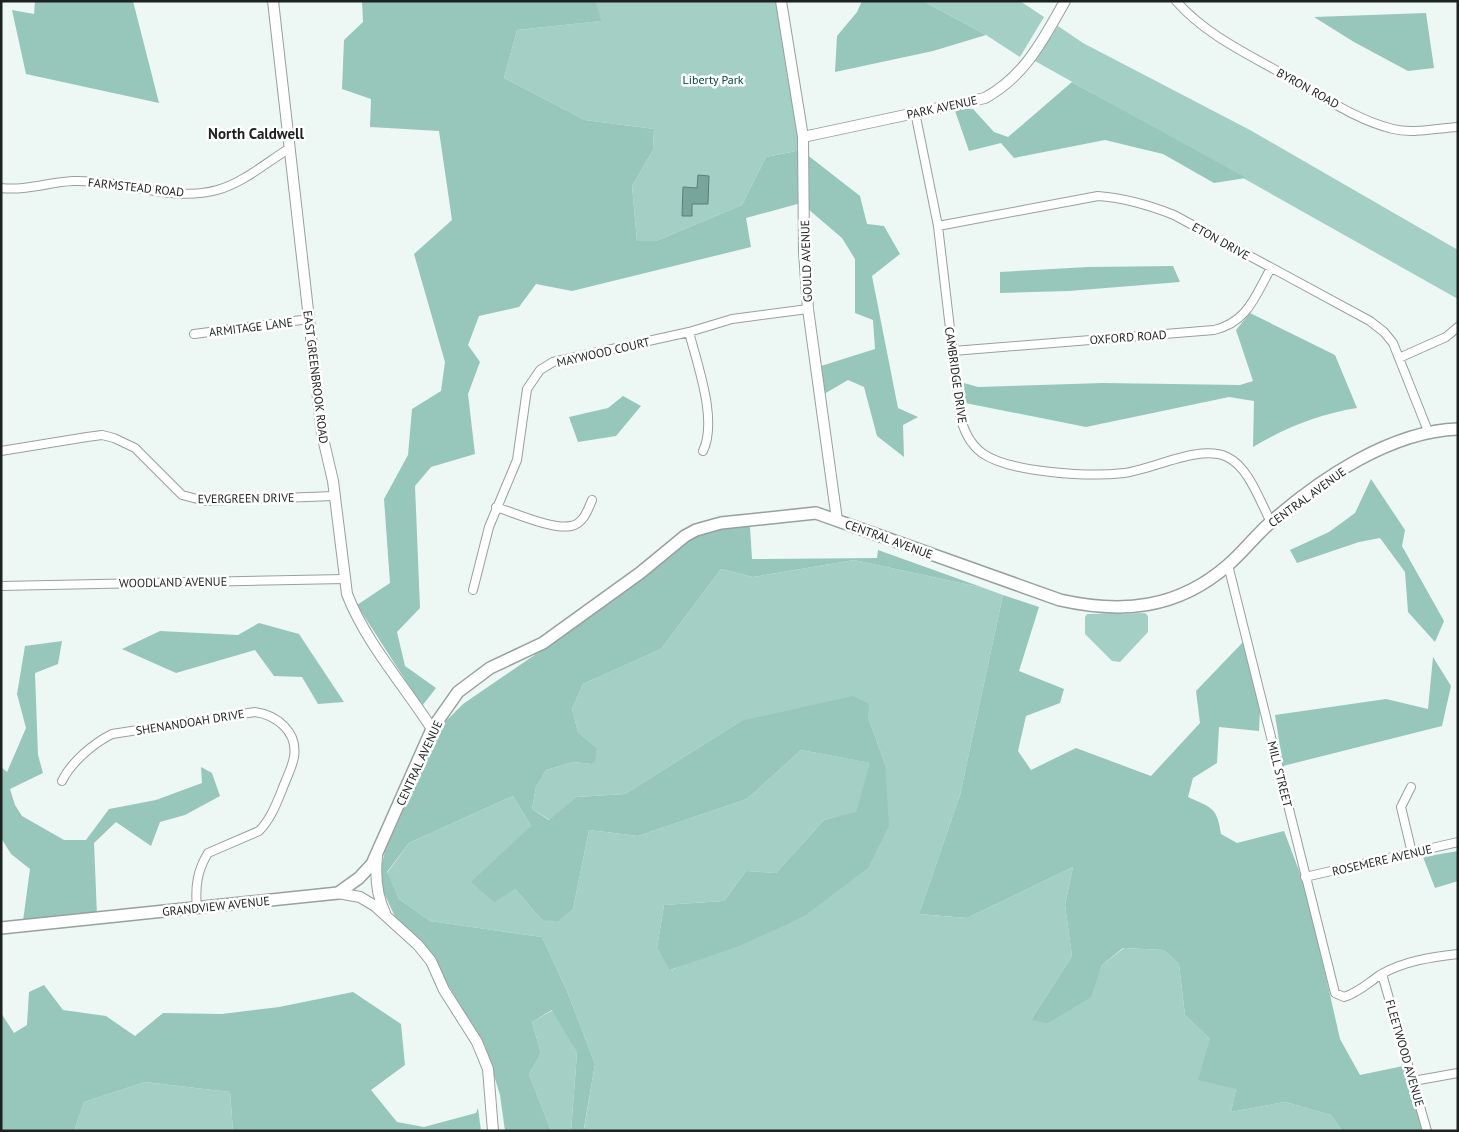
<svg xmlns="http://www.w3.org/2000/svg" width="1459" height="1132" viewBox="0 0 1459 1132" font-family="'PT Sans',sans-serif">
	<rect width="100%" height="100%" fill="#edf8f5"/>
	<!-- green -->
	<path fill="#a4cfc5" d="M596 1H780L801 150 766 157 742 205 656 241H637L632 186 653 150 654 129 585 120 504 78 517 30 600 21Z
		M923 1H1020L1044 17 1020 57 986 35Z
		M1058 26 1083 43 1250 130 1458 250V299L1035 61Z
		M854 560 984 588 1003 595 960 795 919 914 967 918 1073 867 1065 905 1072 956 1031 1020 1090 997 1102 965 1124 948 1164 950 1179 964 1185 1015 1210 1039 1236 1089 1231 1112 1285 1102 1331 1115 1342 1131H592L584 1129 595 1064 567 991 542 937 430 921 399 899 387 873 409 843 513 796 531 826 515 889 542 920 573 909 589 830 638 836 747 799 801 750 871 763 856 813 824 820 776 873 746 871 724 901 664 905 657 948 671 970 803 917 885 764 868 717 741 721 625 794 576 797 550 820 532 809 536 787 546 770 573 762 592 764 596 747 578 732 572 709 583 684 661 649 721 569 753 577Z
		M1145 613 1148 616V632L1120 662 1112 661 1085 634V617L1087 614Z
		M553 1010 577 1053 571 1131H551L529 1074 541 1053 532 1022Z
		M145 1082 230 1092 233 1131H74L84 1102Z"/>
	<!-- forest -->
	<path fill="#97c6bb" d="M35 1H133L159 103 26 74 12 10 34 14Z
		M362 1H596L601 21 517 30 504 78 585 120 654 129 653 150 632 186 637 241H656L742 205 766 157 801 150 860 196 867 224 884 226 900 254 872 276 898 408 918 417 903 425 904 457 877 436 864 387 848 380 824 394 821 366 875 349 873 320 855 313V259L842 238 801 203 746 218 751 247 572 291 536 284 519 307 479 316 468 345 480 362 468 394 475 454 431 467 415 486 420 608 397 632 405 666 436 688 422 706 357 605 390 583 384 499 408 455 412 409 441 391 445 362 414 254 452 220 439 131 370 127 371 99 342 89 344 40 363 22Z
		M862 1H923L986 35 933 51 835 72 837 36 857 12Z
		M1426 13 1434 68 1408 71 1354 42 1314 17Z
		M1072 82 1246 178 1214 183 1163 154 1105 140 1014 158 1001 143 969 151 954 108 973 109 994 132 1008 137Z
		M1173 266 1180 282 1069 291 1000 293V272L1088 267Z
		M1250 313 1335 355 1357 408C1319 414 1285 428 1253 447L1254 401 1229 397 1086 427 965 403 964 383 978 387 1103 383 1240 385 1253 381 1236 330Z
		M623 396 641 406 616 436 578 442 569 417 608 408Z
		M1371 479 1405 530 1402 546 1444 621 1435 642 1408 612 1405 572 1380 538 1359 542 1297 563 1290 550 1329 532 1355 513Z
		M714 527H750L752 559 877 558 878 550 984 588 854 560 753 577 721 569 661 649 583 684 572 709 578 732 596 747V758L592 764 573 762 546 770 536 787 532 809 549 820 576 797 625 794 741 721 853 696 869 704 868 717 885 764 889 826 868 868 803 917 739 946 670 970 657 948 664 905 724 901 746 871 776 873 824 820 856 812 870 763 801 750 747 799 638 836 589 830 573 909 558 921 542 920 515 889 494 902 471 882 531 826 513 796 409 843 387 872 399 899 430 921 542 937 567 991 595 1064 584 1128 592 1131H571L577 1053 552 1010 532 1022 541 1053 529 1074 551 1131H505L500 1095 485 1046 430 955 397 921 378 880 385 851 442 725 463 704 549 645 691 538Z
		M1003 595 1039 607 1019 671 1064 689 1060 703 1026 716 1018 751 1031 770 1076 748 1151 776 1200 723 1196 691 1244 641 1260 710 1259 731 1219 727 1217 763 1193 778 1188 797C1212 808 1217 807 1221 834L1237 843 1284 831 1306 889 1340 1039 1360 1075 1403 1066 1423 1131H1342L1331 1115 1285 1102 1231 1112 1236 1089 1198 1080 1210 1039 1185 1015 1179 964 1164 950 1123 948 1102 965 1091 997 1048 1023 1031 1020 1072 956 1065 905 1073 867 967 918 919 914 960 795Z
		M259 623 299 634 344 702 318 704 302 677 274 676 255 650 176 673 122 649 160 631 238 635Z
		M62 641 58 664 35 673 38 755 43 773 10 789 15 805 22 816 64 840H86L109 809 156 800 202 783 201 767 212 773 220 796 185 815 160 822 151 846 116 822 94 843 97 915 23 921 30 869 11 854 1 838V767L7 772 26 728 17 694 25 646Z
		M1433 657 1451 686 1442 726 1283 766 1275 715 1386 699 1428 709Z
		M1458 851V881L1435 888 1423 857Z
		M44 985 63 1010 106 1016 135 1036 163 1013 222 1014 279 1007 353 992 401 1024 405 1065 371 1090 397 1122 424 1127 476 1113 478 1108 481 1131H233L230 1092 145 1082 84 1102 74 1131H1V1013L14 1033 27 1025 29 992Z"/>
	<!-- water -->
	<path fill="#77a59c" stroke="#5c7d77" d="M698 175 709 176 708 204H692V216H682L683 187 697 188Z"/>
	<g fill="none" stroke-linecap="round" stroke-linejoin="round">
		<!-- minor casing -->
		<g stroke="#97a19f" stroke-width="10">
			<path id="minor" d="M1176 1C1207 36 1250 55 1290 78 1322 96 1356 120 1393 129 1413 134 1437 128 1458 127
				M915 112 938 226 960 414C963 430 969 443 982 453 1010 473 1090 477 1124 473 1154 469 1200 444 1227 457 1249 467 1260 502 1271 522
				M1 188C26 191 49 182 73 181 121 179 170 203 217 190 243 183 267 162 290 148
				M938 226 1098 196C1125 198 1149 205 1174 215L1370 321 1384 332 1393 343 1428 431
				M689 332C697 364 718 420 703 451
				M194 334 309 319
				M953 351 1214 330C1248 322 1255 296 1271 268
				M1399 358 1446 337 1458 327
				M1 451 87 437 102 435 114 438 135 448 182 495 205 501 334 496
				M496 507C515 513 553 530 571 526 583 524 588 510 592 500
				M1228 565 1335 993 1344 997C1358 993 1368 983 1380 975 1403 961 1432 957 1458 954
				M1 586 345 579
				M473 590 489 527 517 460 527 389 540 370 553 362 689 332 732 319 808 309
				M62 781C71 762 94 743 112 734L255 712C277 715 298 732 294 757 292 768 286 779 282 790 276 805 270 820 259 831L208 853C197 871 195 887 197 908
				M1411 787 1401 807 1412 853
				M1305 877 1458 842
				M1382 974 1427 1131
				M1413 1081 1458 1073"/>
		</g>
		<!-- tertiary casing -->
		<g stroke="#97a19f" stroke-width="12">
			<path id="tertiary" d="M273 1 322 434 333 481 347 594C366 643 404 685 432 729
				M781 1 803 137 804 252 808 309 837 520
				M803 137 985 98C1025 76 1043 40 1065 1
				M377 856C375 876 376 894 385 913
				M338 893 360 897 375 906 418 945 431 961 444 990 477 1042 488 1069 493 1131"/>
		</g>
		<!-- secondary casing -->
		<g stroke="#97a19f" stroke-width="14">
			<path id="secondary" d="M1 928 338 893 359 878 372 864 432 729 458 692 490 668 543 643 640 573 685 536 696 530 721 523 816 513 1060 600C1122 614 1178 609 1228 565 1243 552 1255 536 1271 522 1320 479 1391 431 1458 429"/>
		</g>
		<!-- minor -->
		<use href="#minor" stroke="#fff" stroke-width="8"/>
		<!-- tertiary -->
		<use href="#tertiary" stroke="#fff" stroke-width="10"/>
		<!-- secondary -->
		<use href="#secondary" stroke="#fff" stroke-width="11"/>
	</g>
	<g text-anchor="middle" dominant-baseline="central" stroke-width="5" stroke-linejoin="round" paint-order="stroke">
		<!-- park labels -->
		<g font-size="12" fill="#00473d" stroke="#fff">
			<text x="713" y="79">Liberty Park</text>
		</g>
		<!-- street labels -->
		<g font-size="12" fill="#1d2120" stroke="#fff">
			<text transform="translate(1308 88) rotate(29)">BYRON ROAD</text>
			<text transform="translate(942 107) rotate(-12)">PARK AVENUE</text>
			<text transform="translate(136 187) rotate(6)">FARMSTEAD ROAD</text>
			<text transform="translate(1221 241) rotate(29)">ETON DRIVE</text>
			<text transform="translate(806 261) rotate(-92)">GOULD AVENUE</text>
			<text transform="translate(251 327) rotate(-7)">ARMITAGE LANE</text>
			<text transform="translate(1128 337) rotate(-4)">OXFORD ROAD</text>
			<text transform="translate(603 352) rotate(-13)">MAYWOOD COURT</text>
			<text transform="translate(956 375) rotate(82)">CAMBRIDGE DRIVE</text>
			<text transform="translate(316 377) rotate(83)">EAST GREENBROOK ROAD</text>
			<text transform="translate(1307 497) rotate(-36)">CENTRAL AVENUE</text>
			<text transform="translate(246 498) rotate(-1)">EVERGREEN DRIVE</text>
			<text transform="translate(889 539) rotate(20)">CENTRAL AVENUE</text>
			<text transform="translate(173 582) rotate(-1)">WOODLAND AVENUE</text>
			<text transform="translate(190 722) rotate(-9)">SHENANDOAH DRIVE</text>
			<text transform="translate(419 763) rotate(-65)">CENTRAL AVENUE</text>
			<text transform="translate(1280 774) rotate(76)">MILL STREET</text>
			<text transform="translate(1382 860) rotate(-13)">ROSEMERE AVENUE</text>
			<text transform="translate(216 906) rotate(-6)">GRANDVIEW AVENUE</text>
			<text transform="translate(1405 1053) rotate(74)">FLEETWOOD AVENUE</text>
		</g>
		<!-- quarter labels -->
		<g font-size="15" font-weight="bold" fill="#1d2120" stroke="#fff">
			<text x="256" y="133">North Caldwell</text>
		</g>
	</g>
	<!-- border -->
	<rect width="1459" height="1132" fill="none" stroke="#1d2120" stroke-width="5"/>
</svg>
